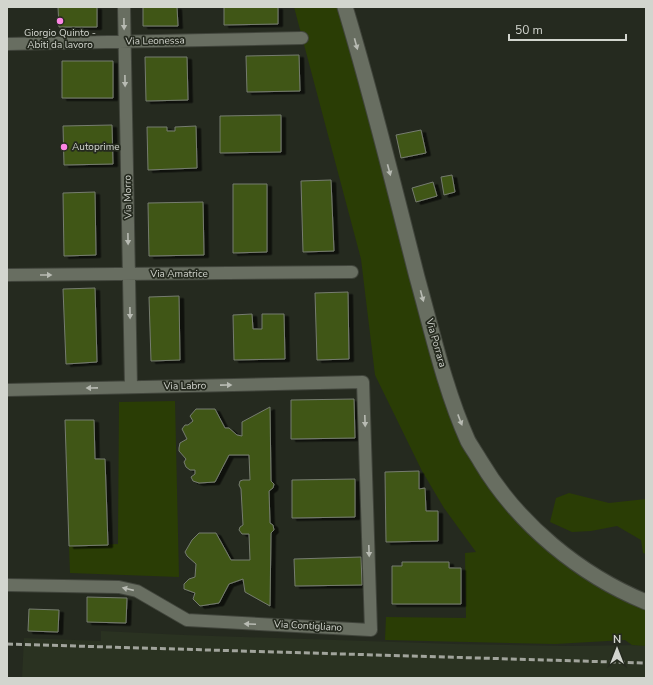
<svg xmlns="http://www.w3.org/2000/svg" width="653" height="685" viewBox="0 0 653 685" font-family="'Nunito Sans',sans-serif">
	<defs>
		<filter id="shadow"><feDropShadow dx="4.5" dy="2.5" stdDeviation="0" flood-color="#0009"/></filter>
	</defs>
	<rect width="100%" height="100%" fill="#252a1f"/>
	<!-- built -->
	<path fill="#2a3221" d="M101 631 184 635 455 644 569 646 646 645V678H22L24 638 101 641Z"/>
	<!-- green -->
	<path fill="#2a3d05" d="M294 7H342L469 442 541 535 646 602V646L632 645 625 640 555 644 385 640 386 617 466 618 465 553 476 552 444 508 422 471 375 375 361 259Z
		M175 401 179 577 70 573 69 546 118 544 119 402Z
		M569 493 609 503 646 499V554L643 553 641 540 617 526 591 531 572 532 550 522 556 498Z"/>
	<!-- building -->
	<path fill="#3f5618" stroke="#767c6f" filter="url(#shadow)" d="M58 7H97V27H59Z
		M143 7H177L178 26H143Z
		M224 7H278V24L224 25Z
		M299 55 300 91 247 92 246 56Z
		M145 57H187L188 100 146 101Z
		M62 61H113V98H62Z
		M281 115V152L220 153V116Z
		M112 125 113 164 64 165 63 126Z
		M196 126 197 168 148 170 147 127H167V131H175V127Z
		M421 130 426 153 401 158 396 135Z
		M452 175 455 192 444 195 441 177Z
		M331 180 334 251 303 252 301 181Z
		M433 182 437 196 416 202 412 188Z
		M233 184H267V252L233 253Z
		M95 192 96 255 64 256 63 193Z
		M203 202 204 255 149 256 148 203Z
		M95 288 97 362 66 364 63 289Z
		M348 292 349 359 317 360 315 293Z
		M179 296 180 360 151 361 149 297Z
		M252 314 253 329H262V314H284L285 359 234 360 233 315Z
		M354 399 355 438 291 439V400Z
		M270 407 271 481 274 484 273 488 269 491 270 523 273 525 274 530 271 533 270 606 245 592 243 579 229 584 219 603 200 606 193 599 195 593 184 589V584L189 579 195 577 196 564 187 556 185 552 192 540 199 533H216L231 560H250L249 534H242L239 530 240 527 243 525 241 489 239 485 240 481 243 480H250L249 455H229L215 482 199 483 193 481 191 477 195 474V470H190L186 467 184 462 186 459 179 451V448L180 443 187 439 182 429 185 425H188L193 421 190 416 196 409H215L225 428H229L237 435 242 436V422Z
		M65 420H94L95 459H105L108 545 69 546Z
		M419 471V489L425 488 426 511H438V541L386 542 385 472Z
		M355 479V517L292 518V480Z
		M361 557 362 585 295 586 294 559Z
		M402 562H449V568H461V604H392V566H402Z
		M87 597 127 598 126 623 87 622Z
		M29 609 59 610 58 632 28 631Z"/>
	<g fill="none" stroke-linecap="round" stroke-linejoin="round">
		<!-- minor casing -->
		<g stroke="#41453c" stroke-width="14">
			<path id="minor" d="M124 7 131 387
				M7 44 302 38
				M7 275 352 272
				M7 390 363 382 371 630 187 620 137 591 119 587 7 585"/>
		</g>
		<!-- tertiary casing -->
		<g stroke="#41453c" stroke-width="17">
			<path id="tertiary" d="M345 7C372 96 394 187 417 277 432 331 445 390 468 441 472 448 477 455 481 462 518 524 580 575 646 602"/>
		</g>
		<!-- minor -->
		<use href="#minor" stroke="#686e61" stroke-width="12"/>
		<!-- tertiary -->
		<use href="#tertiary" stroke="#686e61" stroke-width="15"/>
		<!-- rail -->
		<path stroke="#a1a49c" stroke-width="3" stroke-dasharray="6 3" stroke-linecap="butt" d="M7 644 646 663"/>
	</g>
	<!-- one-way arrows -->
	<defs><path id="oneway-solid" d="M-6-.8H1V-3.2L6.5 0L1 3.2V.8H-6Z"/></defs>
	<g fill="#b8bbb3">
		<use href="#oneway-solid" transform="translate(124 24) rotate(89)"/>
		<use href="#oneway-solid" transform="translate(356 44) rotate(75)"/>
		<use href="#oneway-solid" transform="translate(125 81) rotate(89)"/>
		<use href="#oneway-solid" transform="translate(389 170) rotate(75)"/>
		<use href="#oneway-solid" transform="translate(128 239) rotate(89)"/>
		<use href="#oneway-solid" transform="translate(46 275)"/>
		<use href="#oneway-solid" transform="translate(422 296) rotate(75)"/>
		<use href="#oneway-solid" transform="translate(130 313) rotate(89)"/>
		<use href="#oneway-solid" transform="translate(226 385) rotate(-1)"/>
		<use href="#oneway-solid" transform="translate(92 388) rotate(179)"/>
		<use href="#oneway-solid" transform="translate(460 420) rotate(69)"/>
		<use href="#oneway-solid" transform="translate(365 421) rotate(88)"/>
		<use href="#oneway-solid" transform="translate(369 551) rotate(88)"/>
		<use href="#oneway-solid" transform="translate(128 589) rotate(-167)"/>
		<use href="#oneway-solid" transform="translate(250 624) rotate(-177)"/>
	</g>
	<!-- markers -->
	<g fill="#fc86e3" stroke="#252a1f" stroke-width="1.5">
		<circle cx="60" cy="21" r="4"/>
		<circle cx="64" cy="147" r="4"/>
	</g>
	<g text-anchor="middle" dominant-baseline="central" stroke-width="3.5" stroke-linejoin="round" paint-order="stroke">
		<!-- poi labels -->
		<g font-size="10" fill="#d2d5ce" stroke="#252a1f">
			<text x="60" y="33">Giorgio Quinto -<tspan x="60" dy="12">Abiti da lavoro</tspan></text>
			<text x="72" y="147" text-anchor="start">Autoprime</text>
		</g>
		<!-- street labels -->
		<g font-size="10" fill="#d2d5ce" stroke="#252a1f">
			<text transform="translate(155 41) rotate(-1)">Via Leonessa</text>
			<text transform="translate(128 197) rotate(-91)">Via Morro</text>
			<text x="179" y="274">Via Amatrice</text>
			<text transform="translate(436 343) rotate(74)">Via Porrara</text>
			<text transform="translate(185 386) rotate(-1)">Via Labro</text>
			<text transform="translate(308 626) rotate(3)">Via Contigliano</text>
		</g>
	</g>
	<!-- border -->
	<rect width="653" height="685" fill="none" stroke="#d2d5ce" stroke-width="16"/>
	<!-- north arrow -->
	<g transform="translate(617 649)" stroke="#252a1f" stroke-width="3" paint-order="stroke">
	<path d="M0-3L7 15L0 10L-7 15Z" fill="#d2d5ce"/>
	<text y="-6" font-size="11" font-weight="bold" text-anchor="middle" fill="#d2d5ce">N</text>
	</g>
	<!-- scale -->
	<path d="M509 34v6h117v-6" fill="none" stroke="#d2d5ce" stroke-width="2"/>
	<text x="515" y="34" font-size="12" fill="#d2d5ce" stroke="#252a1f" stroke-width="3" paint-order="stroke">50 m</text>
</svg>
